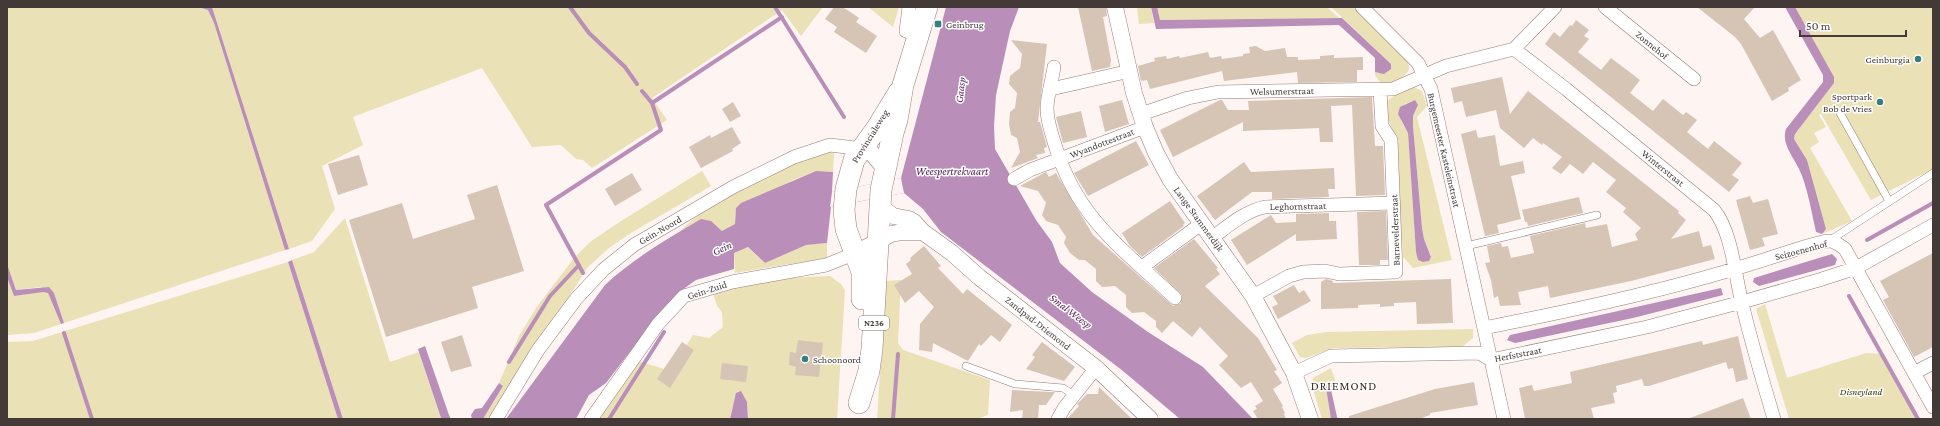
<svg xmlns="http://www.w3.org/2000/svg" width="1940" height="426" viewBox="0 0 1940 426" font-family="'Crimson Pro',serif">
	<rect width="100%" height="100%" fill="#fef4f2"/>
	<!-- green -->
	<path fill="#eae1b6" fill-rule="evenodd" d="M7 7H198L208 10 214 23 285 250 64 323 54 293 40 287 16 290 7 264Z
		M212 7H823L801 36 782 10 652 98 667 120 592 168 583 160 576 159 561 145 532 147 482 68 353 117 363 145 322 166 335 209 312 241 289 249Z
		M868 7H899L893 27Z
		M1137 7H1151L1154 23 1139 24Z
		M1157 7H1327L1339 18 1160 20Z
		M1331 7H1353L1408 61 1409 70C1402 80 1393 82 1382 85L1375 75V72L1378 73 1391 64Z
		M1789 7H1933V172L1921 175 1871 200 1821 114 1819 115 1826 127 1814 133 1819 142 1810 148 1852 221 1822 234 1826 229 1807 160 1794 139 1795 134 1830 88Z
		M1414 87 1422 91 1427 106 1417 117 1452 260 1413 268 1403 257 1394 136C1391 127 1385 113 1387 103 1389 96 1408 88 1414 87ZM1415 100 1418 106 1413 116V126L1422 228 1424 239 1431 255 1429 261 1425 262 1416 252 1408 133 1401 121 1405 104Z
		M830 151 834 153 833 172 816 171 793 180 736 208 735 224 722 231C703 213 699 221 679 232L711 203 794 164Z
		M702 171 711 186 631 233 609 248 587 268 492 419H483L503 386 499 383 519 336 536 308 574 258 590 242 621 221Z
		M345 218 390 362 419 352 441 419H343L292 260 314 252Z
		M827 243V258L735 273 734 253 747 247 765 263 806 245Z
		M288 262 338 419H7V342L33 341Z
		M830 276 841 284 845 290 837 419H748L747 402 732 408 730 419H595L635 360 664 369 676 362 693 335 709 338 723 327 722 312 717 306 711 286 731 280Z
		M7 277 14 296 43 291 48 293 61 324 34 333 7 335Z
		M901 280 898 343 903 350 990 380 988 415 977 419H877L886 281Z
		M1765 304 1787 378 1866 353 1884 354 1920 419H1789L1756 309Z
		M1473 329V338L1462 347 1333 348 1306 358 1300 357 1292 343 1307 335 1326 332Z
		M1331 368 1337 385 1326 388 1331 419H1322L1312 386 1313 378Z"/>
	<!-- water -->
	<path fill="#b98eb8" d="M198 7H212L289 249 285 250 214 23 208 10Z
		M946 7H1019L1010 31 996 95 994 126 995 149 1036 220 1052 242 1060 263 1092 292 1148 332 1203 367 1253 419H1180L1123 371 941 232 923 209 904 193 831 207 827 243 806 245 765 263 748 247 734 253V269L696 280 678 293 659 314 606 383 589 395 576 419H506L605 285C634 258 667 239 701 219L711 221 722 231 735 224 736 208 741 203 816 171 833 172 832 192 901 178Z
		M1151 7H1157L1160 20 1342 18 1391 64V69L1384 74 1375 72V58L1339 25 1156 29Z
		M1785 7H1795L1834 77V83L1795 134 1794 139 1807 160 1826 229 1822 234 1816 232C1812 214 1807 185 1799 169 1793 156 1781 143 1786 129L1823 82V75Z
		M1415 100 1418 105 1413 116V126L1422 228 1424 239 1431 257 1429 261 1423 262 1418 260 1416 252 1408 133 1398 114 1400 107Z
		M1832 254 1837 259 1835 265 1759 286 1753 282 1754 278Z
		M292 260 343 419H338L288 262Z
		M7 264 16 290 49 287 54 293 64 323 61 324 48 293 43 292 14 296 7 277Z
		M1721 288 1723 295 1633 318 1515 343 1507 340 1510 335Z
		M425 346 449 415 451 419 441 418 418 349Z
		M499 383 503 386 483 419H472L471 415 475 409 482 408Z
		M1330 385 1337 417 1338 419H1331L1326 388Z
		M741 391 747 402 748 419H730L736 393Z"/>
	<!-- pier -->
	<path fill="#fef4f2" d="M901 178 904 193 830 207 832 192Z"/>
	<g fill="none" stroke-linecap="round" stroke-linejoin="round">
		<!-- stream -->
		<path stroke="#b98eb8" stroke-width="4" d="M570 7 589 33 625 67 637 84
			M775 7 844 117
			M652 103 782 17
			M1867 240 1933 203
			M583 273 546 205 661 130 652 103 642 91
			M1849 296 1918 419
			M64 333 92 419
			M509 362 550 296 579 265
			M609 419 664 332
			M893 419 898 354"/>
	</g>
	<!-- building -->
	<path fill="#d6c5b5" d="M834 7H842L849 11 859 18 856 22 877 36 866 53 834 32 837 27 825 19Z
		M1078 7H1106L1107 16 1103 17 1111 60 1110 67 1092 71Z
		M1697 7H1755L1744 19 1760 38 1773 30 1801 80 1788 88 1789 91 1772 101 1741 44 1735 37Z
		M1576 20 1589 30 1584 36 1589 39 1578 52 1601 70 1611 58 1640 80 1630 93 1653 111 1663 99 1683 115 1686 112 1697 120 1687 132 1708 149 1714 141 1742 163 1732 175 1739 180 1729 192 1545 44 1554 32 1560 37 1570 25 1572 26Z
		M1011 40 1047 44 1038 122H1040L1047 147 1044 148 1045 153 1036 155 1038 158 1011 168 1020 152 1017 138 1011 135 1009 124 1010 112 1015 108 1017 93 1009 84 1010 76 1020 68 1022 54Z
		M1256 46 1265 51 1285 48 1287 57H1298V60L1320 59V56L1334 55V58L1363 57V70H1357V82L1298 83 1297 72 1224 81 1222 71 1150 89 1147 80 1141 81 1138 66 1155 61 1154 58 1166 56 1167 59 1179 56 1180 58 1208 52 1210 58 1221 56 1222 59 1243 56V54L1250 53 1249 47Z
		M1502 77 1510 114 1528 91 1679 211 1678 213 1686 220 1671 239 1699 231 1703 247 1711 245 1715 259 1631 281 1550 298 1548 286 1518 292 1521 305 1500 306 1498 296 1494 298 1491 280 1485 263 1490 262 1487 246 1501 243 1502 247 1508 246 1511 258 1534 253 1530 236 1585 223 1586 228 1607 224 1612 247 1638 240 1635 234 1641 228 1623 212 1626 208 1606 192 1616 180 1593 162 1583 174 1570 164 1561 174 1552 168 1562 157 1543 143 1542 145 1533 138 1524 148 1500 128 1496 110 1466 117 1462 101 1454 103 1451 88Z
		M1372 97 1375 146H1383L1385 195 1356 196 1352 105 1331 106 1333 142H1320L1319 128 1243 131V122L1173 157 1160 130 1220 100H1222L1228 110H1249L1248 101Z
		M1122 100 1129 124 1105 132 1099 106Z
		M733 102 741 116 730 122 722 109Z
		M1081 111 1087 137 1063 143 1056 117Z
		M732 127 741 143 732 149 733 151 701 168 689 147 710 135 711 138Z
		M1476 130 1478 138 1495 135 1500 166 1523 161 1525 173 1511 176 1521 219 1497 225 1499 233 1485 236 1461 134Z
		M1136 141 1149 165 1088 196 1074 173Z
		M359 155 368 185 338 195 328 164Z
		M1244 162 1251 172 1334 168 1335 189H1328L1329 197 1272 199V192H1252L1215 220 1197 196Z
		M1046 172 1049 177 1056 173 1093 235 1173 306 1181 303 1182 295 1154 268 1194 239 1218 268 1216 269 1220 274 1205 286 1258 338 1277 370 1274 371 1282 383 1273 389 1283 406 1282 407 1285 413 1284 414 1286 419H1258L1253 411 1257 409 1255 406 1263 401 1251 382 1241 388 1219 365 1228 356 1200 327 1192 337 1173 321 1162 333 1156 327V321L1144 312 1132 313 1126 307V295L1115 286 1102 287 1096 281V269L1085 260H1079L1070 253 1064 243 1066 237 1058 225 1046 221 1042 215 1046 203 1038 191 1020 186Z
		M632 173 642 190 615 206 605 189Z
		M497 185 524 271 472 287 478 308 386 337 349 220 402 203 413 239 475 219 467 195Z
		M1750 196 1753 203 1768 199 1778 234 1762 238 1765 246 1750 250 1736 200Z
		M1579 197 1583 213 1528 226 1527 222H1525L1522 210Z
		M1170 201 1185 223 1183 225 1184 226 1142 257 1130 246 1122 233Z
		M1386 211 1388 260H1380V265H1359L1357 212Z
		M1329 213V221H1336L1337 239 1296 241V234L1247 265 1231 240 1271 215 1276 223 1296 222V214Z
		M924 246 941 266 938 268 963 294 967 289 1012 325 1000 342 991 335 981 346 979 344 968 361 933 343 932 352 919 350 920 324 934 307 919 291 905 303 894 285 912 274 906 264 911 260 910 258Z
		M1933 253V347L1914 357 1883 300 1889 297 1880 281Z
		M1326 279 1333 281V283L1451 279 1453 323 1417 324 1416 302 1394 303V306L1380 307V304L1358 305V308L1321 309V282Z
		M1294 285 1299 293 1304 290 1311 301 1278 319 1272 307 1278 304 1273 296Z
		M462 335 472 366 451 372 441 342Z
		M1738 336 1748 379 1736 382 1733 368 1728 369 1726 362 1649 386H1644L1642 379 1616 386 1617 392 1613 393 1615 403 1591 408 1594 419H1525L1519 388 1532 385 1534 391 1572 383 1570 372 1702 341 1703 345Z
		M798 340 823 343 819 377 795 375 796 367 789 365 790 352 796 353Z
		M682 342 694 350 670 388 657 379Z
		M1042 342 1075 367 1064 381 1026 369 1035 357 1032 355Z
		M722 363 748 366 746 382 720 379Z
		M1474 382 1478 405 1430 413V415L1419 419H1349V416L1435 389Z
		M1099 387 1132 419H1067L1079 406 1077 404 1087 394H1098Z
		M1012 390 1050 392H1055L1046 405H1039L1038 419H1022L1023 410 1010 412Z
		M1743 398 1751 419H1690V418Z"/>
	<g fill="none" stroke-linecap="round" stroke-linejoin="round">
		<!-- service casing -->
		<g stroke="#947d78" stroke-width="8">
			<path id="service" d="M1840 113 1889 201
				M1829 241 1933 173
				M1466 246 1597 215
				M966 366 1015 384 1063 388 1074 395"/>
		</g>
		<!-- minor casing -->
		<g stroke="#947d78" stroke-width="14">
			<path id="minor" d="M909 7 906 31 919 36
				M1362 7 1418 63 1431 89 1504 419
				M1605 7 1694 79
				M1514 49 1555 7
				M1054 67C1052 81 1047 96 1047 109 1047 122 1052 135 1056 148 1078 219 1124 250 1175 298
				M1051 89 1130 71
				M1141 114 1188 98 1218 92 1393 89 1446 66 1514 49 1566 89 1714 210C1732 232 1735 276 1742 303 1751 342 1763 381 1774 419
				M1014 179 1030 170 1145 127
				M1212 238C1228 226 1245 211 1265 207L1394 203
				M1142 267 1201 224
				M1253 296 1289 276 1303 272 1325 271 1339 274 1396 272 1391 140 1382 126 1380 90
				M1484 328C1584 308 1683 287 1779 255 1788 252 1821 241 1829 241 1835 241 1841 246 1845 249L1933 407
				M1294 373 1331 356 1479 353 1491 360 1647 327 1742 302 1819 280 1856 268 1933 225
				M1914 373 1933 363
				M496 419 538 350 576 299 603 270 634 245 733 187 794 157 830 145 863 149
				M591 419 658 324 684 296 732 282 826 265 856 253
				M1058 419 1064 408 1096 368"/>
		</g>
		<!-- tertiary casing -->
		<g stroke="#947d78" stroke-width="17">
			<path id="tertiary" d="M1115 7 1134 93 1145 127 1156 153 1170 179 1253 296 1294 373 1310 419
				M863 149 871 152 885 169
				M881 207 893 216 909 219 914 222 923 232 952 253 979 277 1096 368 1150 419
				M856 253 891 234 902 232H923"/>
		</g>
		<!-- primary casing -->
		<g stroke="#947d78" stroke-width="22">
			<path id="primary" d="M862 299V272L846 229 844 210 846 189 854 160 877 128 899 92
				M859 403 869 371 872 349 881 190 893 133 897 120 903 85 927 7"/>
		</g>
		<!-- service -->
		<use href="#service" stroke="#fff" stroke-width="7"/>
		<!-- minor -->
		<use href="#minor" stroke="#fff" stroke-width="13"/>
		<!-- tertiary -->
		<use href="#tertiary" stroke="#fff" stroke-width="16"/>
		<!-- primary -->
		<use href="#primary" stroke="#fff" stroke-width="21"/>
	</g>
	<!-- markers -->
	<g fill="#367f7f" stroke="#fff" stroke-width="1.5">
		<rect x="934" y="20" width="8" height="8" rx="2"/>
		<circle cx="1918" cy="59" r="4"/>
		<circle cx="1880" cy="102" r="4"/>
		<circle cx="805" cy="359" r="4"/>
	</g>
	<g text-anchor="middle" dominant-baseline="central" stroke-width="3" stroke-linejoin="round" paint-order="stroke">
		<!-- shield labels -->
		<rect fill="#fff" stroke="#7b7473" stroke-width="1" x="859" y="316" width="30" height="14" rx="3"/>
		<g font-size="9" font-weight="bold" fill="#433937">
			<text x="874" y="323">N236</text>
		</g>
		<!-- poi labels -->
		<g font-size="10" fill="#433937" stroke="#fff" text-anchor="start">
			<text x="946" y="24">Geinbrug</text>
			<text x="1910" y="59" text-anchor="end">Geinburgia</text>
			<text x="1872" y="96" text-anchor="end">Sportpark<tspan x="1872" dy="12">Bob de Vries</tspan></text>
			<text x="813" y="359">Schoonoord</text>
		</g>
		<!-- street labels -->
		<g font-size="10" fill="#433937" stroke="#fff">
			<text transform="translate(1652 45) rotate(39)">Zonnehof</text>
			<text transform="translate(1282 91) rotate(-1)">Welsumerstraat</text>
			<text transform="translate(870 136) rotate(-58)">Provincialeweg</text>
			<text transform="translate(1102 143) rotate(-21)">Wyandottestraat</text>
			<text transform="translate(1444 150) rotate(77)">Burgemeester Kasteleinstraat</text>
			<text transform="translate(1663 168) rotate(39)">Winterstraat</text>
			<text transform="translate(1298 206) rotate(-1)">Leghornstraat</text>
			<text transform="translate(1199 219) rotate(54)">Lange Stammerdijk</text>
			<text transform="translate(660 230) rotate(-30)">Gein-Noord</text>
			<text transform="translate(1395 230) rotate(-92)">Barnevelderstraat</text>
			<text transform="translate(1801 250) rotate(-15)">Seizoenenhof</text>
			<text transform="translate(707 290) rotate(-18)">Gein-Zuid</text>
			<text transform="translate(1038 323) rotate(38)">Zandpad-Driemond</text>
			<text transform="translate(1518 354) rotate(-11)">Herfststraat</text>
		</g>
		<!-- park labels -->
		<g font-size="10" font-style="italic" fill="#3f3505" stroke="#fff">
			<text x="1861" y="391">Disneyland</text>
		</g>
		<!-- water labels -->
		<g font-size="11" font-style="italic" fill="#592459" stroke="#fff">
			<text transform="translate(960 90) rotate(-83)">Gaasp</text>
			<text x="952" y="171">Weespertrekvaart</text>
			<text transform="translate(722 248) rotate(-25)">Gein</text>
			<text transform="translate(1071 311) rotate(37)">Smal Weesp</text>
		</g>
		<!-- quarter labels -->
		<g font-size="12" letter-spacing="1" fill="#382622" stroke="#fff">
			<text x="1344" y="386">DRIEMOND</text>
		</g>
	</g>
	<!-- border -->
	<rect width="1940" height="426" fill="none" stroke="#433937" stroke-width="16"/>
	<!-- scale -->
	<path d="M1800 30v6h106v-6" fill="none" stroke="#433937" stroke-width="2"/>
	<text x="1806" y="30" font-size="12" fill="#433937" stroke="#ffffff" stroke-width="3" paint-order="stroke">50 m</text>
</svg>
